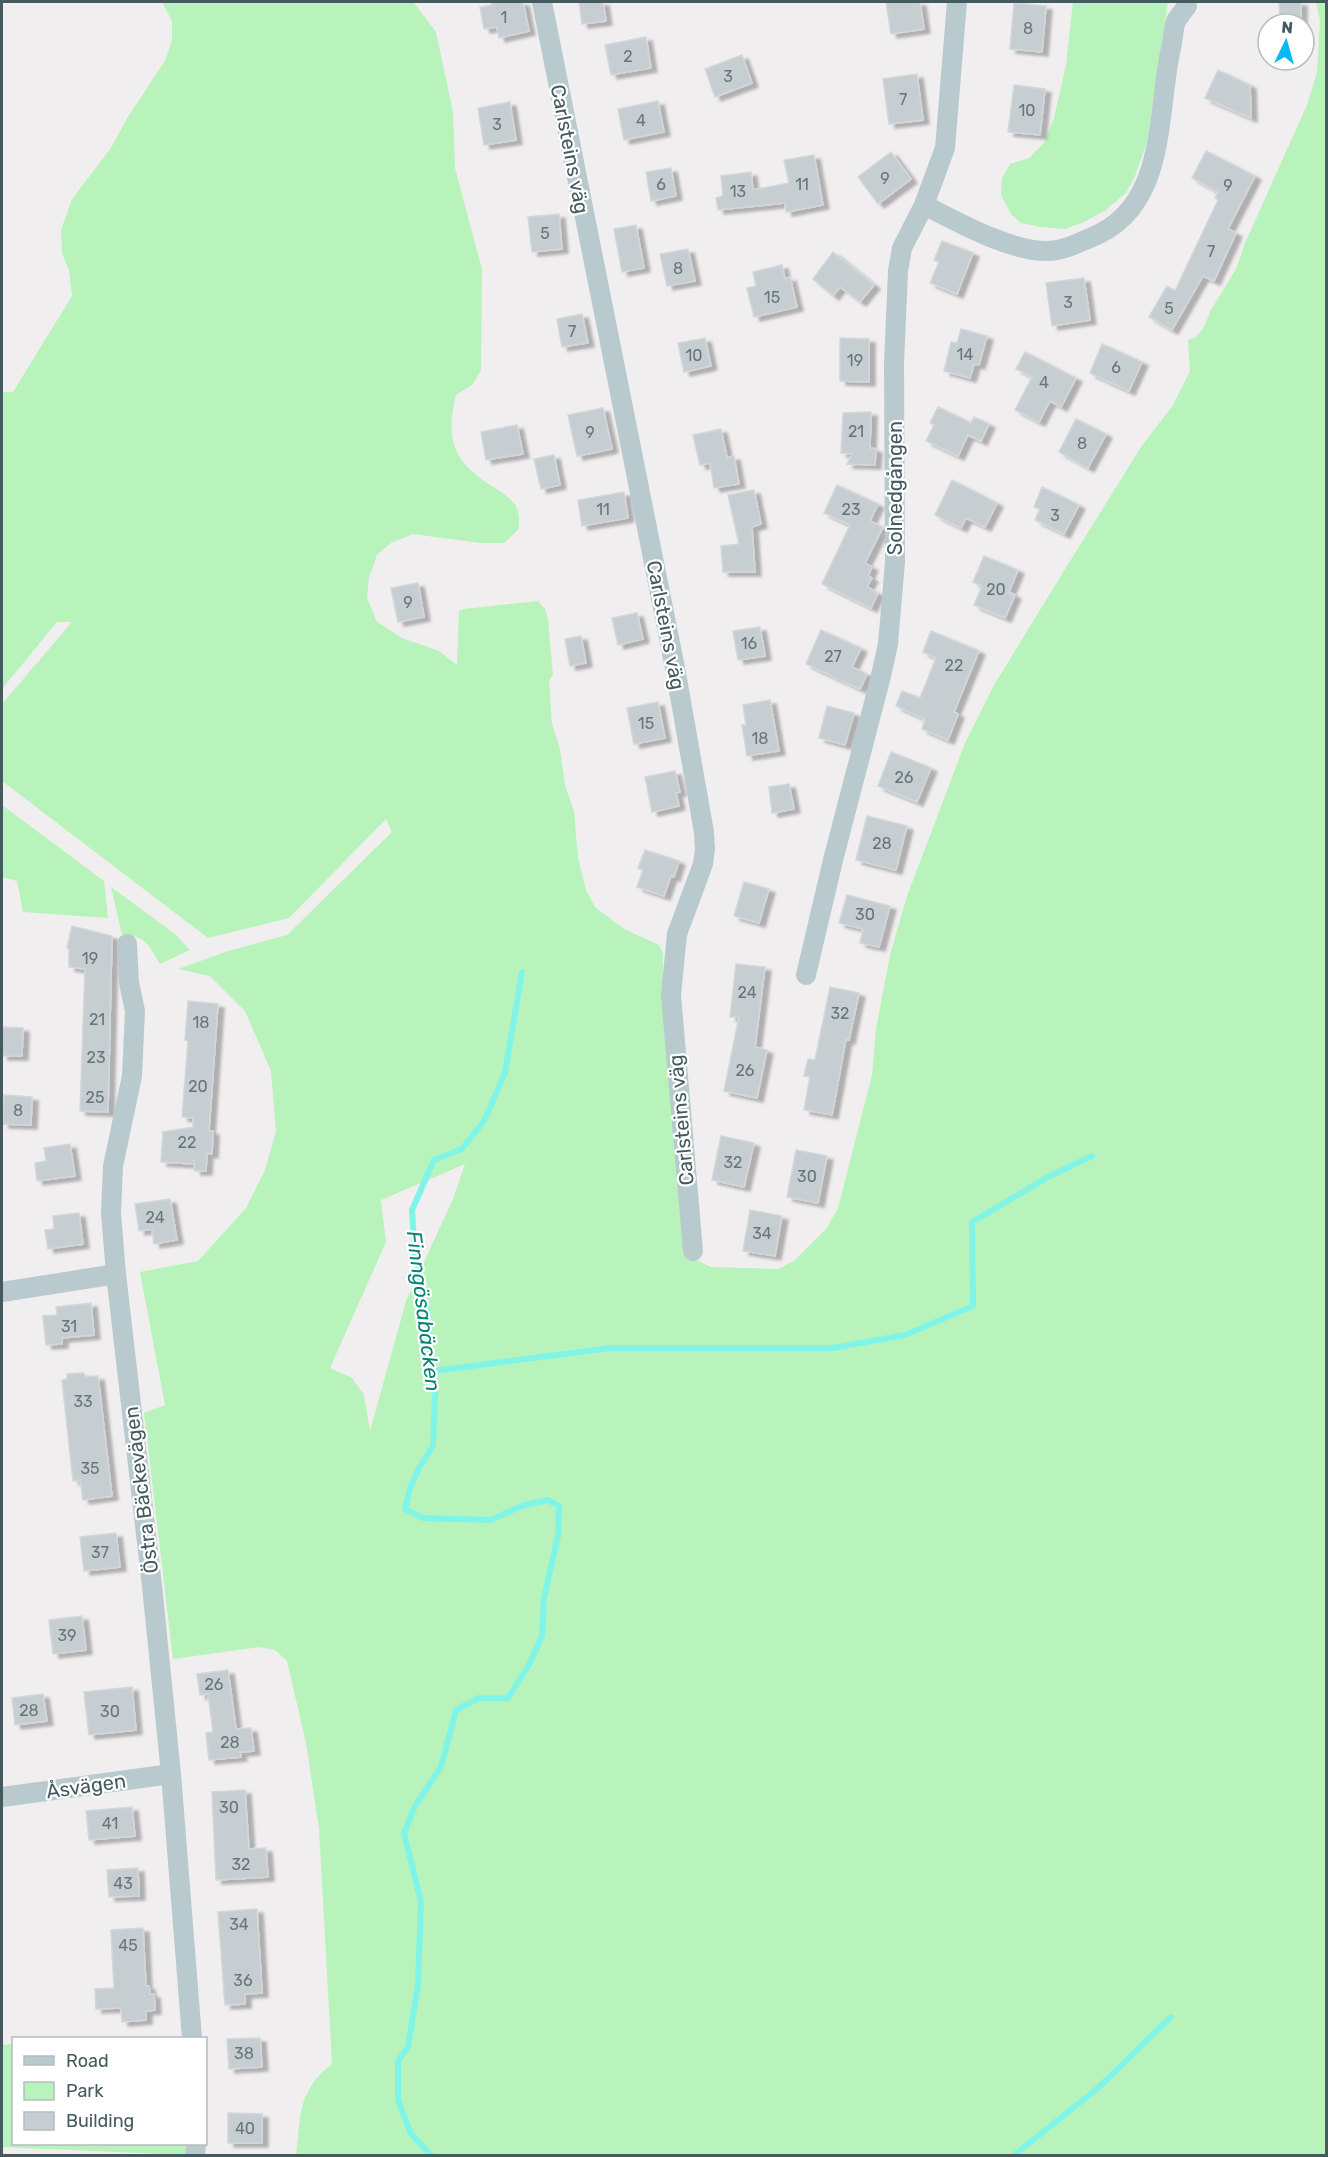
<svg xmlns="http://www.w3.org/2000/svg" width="1328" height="2157" viewBox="0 0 1328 2157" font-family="Rubik,sans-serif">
	<defs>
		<filter id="shadow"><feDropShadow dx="6" dy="4" stdDeviation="1.5" flood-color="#0004"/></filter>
	</defs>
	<rect width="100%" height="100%" fill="#f1eeef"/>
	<!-- green -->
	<path fill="#b8f3bb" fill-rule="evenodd" d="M162 2H412L415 4 436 32 453 112 455 168 482 269 481 370 472 385 456 395C446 435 451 459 487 483 495 488 507 495 513 502 520 510 519 520 519 529L504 543H480L413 534 391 543 377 555 369 577 367 598 377 622 402 638 439 651 457 665 459 611 464 609 538 601 545 609 548 619 553 674 549 681 552 724 560 749 565 786 574 811 578 858 586 890 595 907 624 929 659 945 663 953V992L677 1140 684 1254 711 1267 778 1269 794 1261 826 1229 838 1208 872 1075 876 1029 890 955 907 896 965 743 993 687 1062 574 1141 447 1173 405 1190 371 1188 340 1196 337 1203 329 1211 310 1236 269 1245 243 1307 105 1317 72 1320 20 1316 2H1326V2155H296C301 2116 297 2091 332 2064L319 1829 306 1743 287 1661 275 1650 259 1647 173 1659 144 1413 165 1405 140 1272 198 1261 246 1208 265 1170 276 1131 271 1071 245 1011 210 976 178 969 228 951 287 935 392 832 386 819 289 918 208 938 2 781V704L72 622H57L2 689V392H13L72 296 69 271 62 253 61 230 72 199 111 148 126 120 166 59 172 39V21ZM465 1164 453 1199 406 1301 370 1431 364 1395 352 1378 330 1368 386 1242 381 1200Z
		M1073 2H1168L1147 142 1135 176 1126 193 1106 210 1084 222 1065 229 1041 227 1021 223 1011 214 1001 195 1002 178 1010 164 1029 158 1044 143 1054 118 1066 65Z
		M2 805 104 881 108 918 23 912 17 881 2 877Z
		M111 887 175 934 190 950 160 964C148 945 146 935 122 935Z
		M13 2044 14 2144H185L186 2155 2 2147V2045Z"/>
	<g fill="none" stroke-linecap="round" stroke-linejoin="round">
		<!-- stream -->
		<path stroke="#80f5e7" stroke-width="6" d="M433 1371 611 1348H832L905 1335 973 1306 972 1222 1048 1177 1092 1156
			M432 2156 411 2134 398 2100V2061L408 2047 418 1984 421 1902 404 1833 415 1806 441 1767 456 1710 479 1698H508L529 1665 542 1636 544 1598 558 1536 559 1506 548 1500 521 1506 491 1520 423 1518 405 1509 410 1488 419 1468 433 1446 435 1393 427 1311 415 1259 412 1210 434 1160 462 1149 484 1121 505 1073 522 972
			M1013 2156 1098 2088 1171 2017"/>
	</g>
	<!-- building -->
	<path fill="#c7ced1" stroke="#d1d7da" stroke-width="1.5" filter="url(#shadow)" d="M491 2H523L529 31 499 38 497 27 484 29 480 7 492 5Z
		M579 2H603L606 21 582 24Z
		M886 2H920L924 29 891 34Z
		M1279 2H1301V24H1280Z
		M1014 3 1046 6 1042 52 1010 49Z
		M646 37 651 68 611 75 605 45Z
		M742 55 752 83 715 97 705 69Z
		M1218 70 1250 85 1251 118 1205 98Z
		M917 74 923 120 889 124 883 79Z
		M1014 85 1045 89 1040 135 1008 132Z
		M658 101 664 132 624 140 618 109Z
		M510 102 516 140 484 145 478 108Z
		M1206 151 1255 176 1228 229 1236 233 1214 281 1203 276 1172 330 1149 317 1167 286 1175 291 1218 200 1215 198 1218 192 1192 178Z
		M891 152 911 179 878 204 858 177Z
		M814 155 823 205 786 212 785 203 718 210 716 198 723 196 721 176 751 172 753 190 789 183 784 160Z
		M671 168 676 196 651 201 646 172Z
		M559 214 562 249 532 252 528 217Z
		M636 225 644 268 622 272 614 229Z
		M942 241 973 253 957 294 930 283 939 262 934 260Z
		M688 249 695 281 667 286 660 254Z
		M833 252 874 285 860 302 840 287 833 296 813 279Z
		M782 265 785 279 790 277 797 307 754 317 747 288 756 286 753 272Z
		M1084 278 1090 320 1052 326 1046 283Z
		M582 314 588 343 562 347 557 319Z
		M961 329 987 336 979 365 974 364 970 378 944 371 951 342 957 343Z
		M705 338 711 366 684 372 678 343Z
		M840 338 869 339V382L840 381Z
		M1102 344 1142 362 1129 391 1090 373Z
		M1025 352 1076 378 1061 407 1050 401 1039 422 1015 410 1032 377 1016 369Z
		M938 407 971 423 974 417 989 424 981 441 968 435 958 456 926 441 934 425 930 423Z
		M603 408 612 449 577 456 568 415Z
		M871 412 870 448 876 449 875 465 847 464 852 454 841 453 843 413Z
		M1076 419 1106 434 1088 468 1059 452Z
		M517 425 523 454 486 460 481 432Z
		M721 429 727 458 734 456 739 484 714 488 710 463 700 465 693 435Z
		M554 455 560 485 541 489 534 459Z
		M952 480 997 503 985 527 966 518 961 528 935 515Z
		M837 485 878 504 870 521 883 527 865 563 872 567 868 576 872 578 867 587 878 593 871 608 822 584 850 525 824 513Z
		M1042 487 1079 505 1064 534 1035 520 1040 509 1034 507Z
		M754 490 761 524 752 527 755 572H723L721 546 739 544 728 495Z
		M624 492 628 518 582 526 578 500Z
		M984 556 1018 570 1009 592 1015 595 1005 618 974 605 982 586 973 582Z
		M418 583 424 617 398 622 391 588Z
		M637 613 643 639 618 645 612 618Z
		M760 627 765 656 738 660 733 631Z
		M821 630 861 648 852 667 867 674 860 689 806 664Z
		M931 631 979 651 954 712 958 714 948 740 922 729 925 719 896 706 902 691 920 698 936 658 923 652Z
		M581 636 586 663 570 666 565 639Z
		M770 700 779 751 747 756 742 725H746L743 705Z
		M658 702 665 738 634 744 627 708Z
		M827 706 854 713 845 745 819 738Z
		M891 752 931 768 917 802 878 786Z
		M675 771 680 792 676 793 679 806 652 812 645 777Z
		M789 784 794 809 772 813 769 787Z
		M867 816 907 826 896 870 856 860Z
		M645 850 679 861 674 877 671 876 664 896 637 887 643 870 638 868Z
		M744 882 769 889 759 923 734 916Z
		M847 895 890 906 879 947 860 943 863 929 839 923Z
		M72 926 112 936 108 1112 80 1111 85 969 69 967V949L67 948Z
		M736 964 765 967 755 1047 767 1050 757 1098 724 1091 739 1017H730Z
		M830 987 859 993 849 1040 846 1039 832 1115 804 1110 810 1077 804 1076 808 1059 815 1060Z
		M188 1001 218 1004 209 1131H213L212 1154 207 1153 206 1171H195L194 1160V1164L161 1162 163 1132 193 1127V1118L182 1117 188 1041 185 1040Z
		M2 1027 23 1028 22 1056H2Z
		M4 1095 32 1097 31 1125 3 1124Z
		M721 1136 754 1143 744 1187 712 1180Z
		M70 1144 75 1176 37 1181 35 1163 46 1161 44 1148Z
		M796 1150 827 1156 818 1203 787 1197Z
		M170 1199 177 1240 154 1244 152 1229 139 1231 135 1204Z
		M750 1210 782 1216 775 1256 743 1251Z
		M79 1213 83 1244 48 1249 45 1230 54 1229 53 1216Z
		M91 1303 94 1335 62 1338V1344L46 1345 43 1316 57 1315 56 1307Z
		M84 1373 85 1377 98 1376 112 1496 83 1500 80 1480 73 1481 62 1380 67 1379V1374Z
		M116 1533 120 1567 84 1571 80 1537Z
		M82 1616 86 1650 53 1654 49 1620Z
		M228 1670 236 1729 251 1728 254 1751 240 1752 241 1757 209 1760 206 1733 213 1732 208 1694 200 1695 197 1674Z
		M132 1687 136 1730 89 1735 84 1692Z
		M43 1694 47 1721 15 1725 12 1698Z
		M245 1790 249 1849 266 1848 268 1877 216 1880 212 1792Z
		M132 1807 135 1836 89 1840 86 1811Z
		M138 1868 139 1896 109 1897 107 1870Z
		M257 1909 262 1993 245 1994V2004L225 2005 218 1912Z
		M143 1928 146 1986H149L150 1994H154L155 2010 146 2011V2020L122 2022 121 2008 96 2009 95 1989 114 1988 111 1930Z
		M260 2038 262 2067 229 2069 227 2039Z
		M228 2113 262 2114V2143H228Z"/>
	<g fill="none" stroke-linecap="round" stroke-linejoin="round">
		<!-- street -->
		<path stroke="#b8cacd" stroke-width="20" d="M542 2 675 668 704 832 705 849 703 864 677 934 671 995 693 1251
			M924 205C958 222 1009 251 1047 251 1062 251 1076 244 1090 238 1168 208 1156 115 1171 48 1173 40 1173 29 1176 21 1179 16 1183 11 1187 6
			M127 944 129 983 135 1011 132 1076 113 1166 111 1213 116 1274 152 1586 171 1774 192 2038
			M806 975 833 860 880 680 888 644 895 562 894 363 898 271 902 248 924 205 945 148 957 2
			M2 1292 116 1274
			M2 1797 171 1774
			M195 2156 196 2144"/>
	</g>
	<g text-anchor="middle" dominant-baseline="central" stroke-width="4.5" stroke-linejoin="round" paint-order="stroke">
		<!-- number labels -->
		<g font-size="16" fill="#65777b">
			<text x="504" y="17">1</text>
			<text x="1028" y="28">8</text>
			<text x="628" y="56">2</text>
			<text x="728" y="76">3</text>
			<text x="903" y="99">7</text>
			<text x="1027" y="110">10</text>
			<text x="641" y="120">4</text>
			<text x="497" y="124">3</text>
			<text x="885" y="178">9</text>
			<text x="661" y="184">6</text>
			<text x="802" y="184">11</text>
			<text x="1228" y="185">9</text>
			<text x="738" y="191">13</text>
			<text x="545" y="233">5</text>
			<text x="1211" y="251">7</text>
			<text x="678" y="268">8</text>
			<text x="772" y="297">15</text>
			<text x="1068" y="302">3</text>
			<text x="1169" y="308">5</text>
			<text x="572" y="331">7</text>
			<text x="965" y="354">14</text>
			<text x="694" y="355">10</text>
			<text x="855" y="360">19</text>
			<text x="1116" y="367">6</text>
			<text x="1044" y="382">4</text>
			<text x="856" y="431">21</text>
			<text x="590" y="432">9</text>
			<text x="1082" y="443">8</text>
			<text x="603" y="509">11</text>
			<text x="851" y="509">23</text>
			<text x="1055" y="515">3</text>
			<text x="996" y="589">20</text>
			<text x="408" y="602">9</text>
			<text x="749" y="643">16</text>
			<text x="833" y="656">27</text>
			<text x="954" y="665">22</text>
			<text x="646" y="723">15</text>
			<text x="760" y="738">18</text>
			<text x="904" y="777">26</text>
			<text x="882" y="843">28</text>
			<text x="865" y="914">30</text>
			<text x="90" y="958">19</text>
			<text x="747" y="992">24</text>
			<text x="840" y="1013">32</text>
			<text x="97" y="1019">21</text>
			<text x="201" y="1022">18</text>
			<text x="96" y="1057">23</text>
			<text x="745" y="1070">26</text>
			<text x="198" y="1086">20</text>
			<text x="95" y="1097">25</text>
			<text x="18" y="1110">8</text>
			<text x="187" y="1142">22</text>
			<text x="733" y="1162">32</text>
			<text x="807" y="1176">30</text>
			<text x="155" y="1217">24</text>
			<text x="762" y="1233">34</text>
			<text x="69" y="1326">31</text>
			<text x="83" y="1401">33</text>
			<text x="90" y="1468">35</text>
			<text x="100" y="1552">37</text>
			<text x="67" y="1635">39</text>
			<text x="214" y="1684">26</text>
			<text x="29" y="1710">28</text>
			<text x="110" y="1711">30</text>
			<text x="230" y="1742">28</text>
			<text x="229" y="1807">30</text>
			<text x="110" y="1823">41</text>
			<text x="241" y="1864">32</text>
			<text x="123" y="1883">43</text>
			<text x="239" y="1924">34</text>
			<text x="128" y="1945">45</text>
			<text x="243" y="1980">36</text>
			<text x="244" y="2053">38</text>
			<text x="245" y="2128">40</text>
		</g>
		<!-- street labels -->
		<g font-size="20" fill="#445a5e" stroke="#fff">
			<text transform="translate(570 149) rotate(79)">Carlsteins väg</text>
			<text transform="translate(895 488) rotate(-90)">Solnedgången</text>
			<text transform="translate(666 625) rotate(79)">Carlsteins väg</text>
			<text transform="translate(681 1120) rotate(-95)">Carlsteins väg</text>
			<text transform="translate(141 1490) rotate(-97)">Östra Bäckevägen</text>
			<text transform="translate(86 1786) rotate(-8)">Åsvägen</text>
		</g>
		<!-- water labels -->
		<g font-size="21" font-style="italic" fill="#058475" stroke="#fff">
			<text transform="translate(424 1311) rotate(83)">Finngösabäcken</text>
		</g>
	</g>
	<!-- border -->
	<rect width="1328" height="2157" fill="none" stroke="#445a5e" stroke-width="6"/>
	<!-- legend -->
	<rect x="12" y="2037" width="195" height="108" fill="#ffffff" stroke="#b4bdbf" stroke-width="1.5"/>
	<rect x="24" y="2056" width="30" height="9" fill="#b8cacd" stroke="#b4bdbf" stroke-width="1.5"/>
	<text x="66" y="2067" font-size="18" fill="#445a5e">Road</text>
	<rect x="24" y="2082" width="30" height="18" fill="#b8f3bb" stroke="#b4bdbf" stroke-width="1.5"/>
	<text x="66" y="2097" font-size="18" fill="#445a5e">Park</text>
	<rect x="24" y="2112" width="30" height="18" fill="#c7ced1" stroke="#b4bdbf" stroke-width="1.5"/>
	<text x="66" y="2127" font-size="18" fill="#445a5e">Building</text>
	<!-- north arrow -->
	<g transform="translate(1286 42) rotate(5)"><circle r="28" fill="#ffffff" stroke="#b4bdbf" stroke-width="1.5"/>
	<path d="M0-4.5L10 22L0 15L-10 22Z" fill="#07b9f2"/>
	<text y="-9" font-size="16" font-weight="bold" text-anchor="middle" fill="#445a5e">N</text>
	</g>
</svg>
